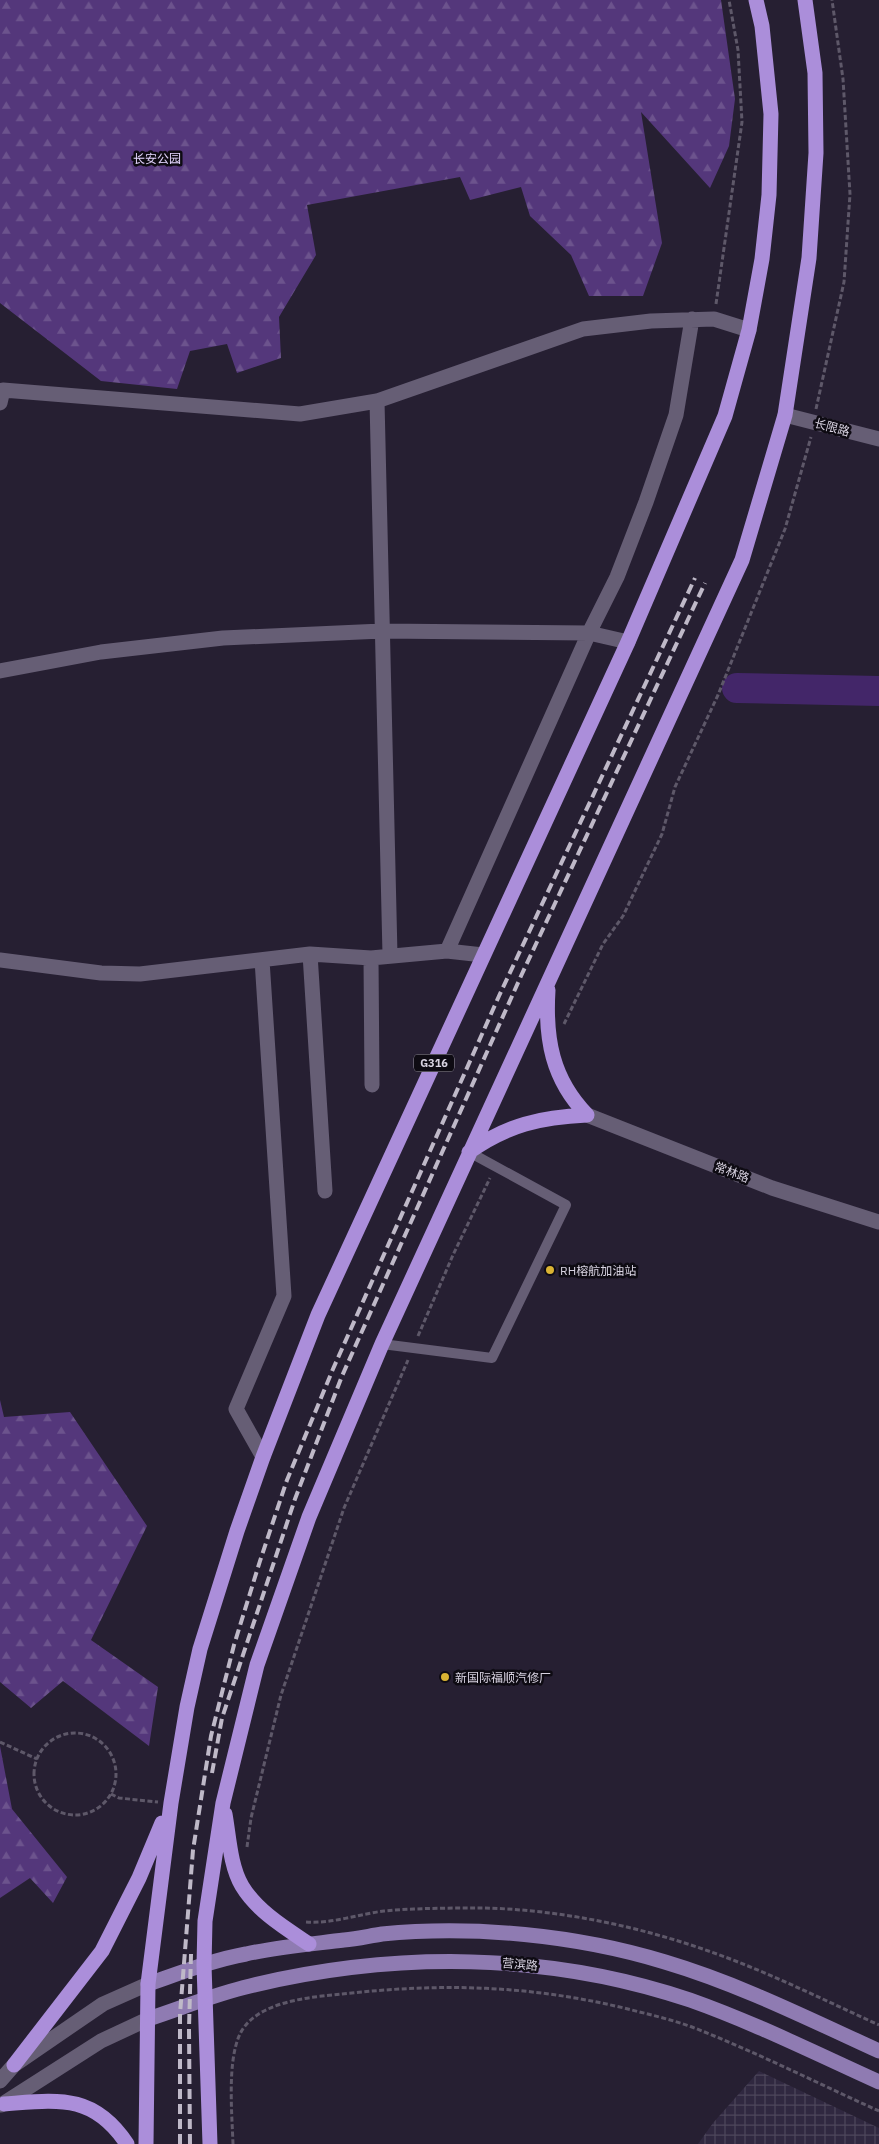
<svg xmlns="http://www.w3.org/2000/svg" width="879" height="2144" viewBox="0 0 879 2144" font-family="'IBM Plex Sans','Noto Sans SC',sans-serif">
	<defs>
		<pattern id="industrial-grid" width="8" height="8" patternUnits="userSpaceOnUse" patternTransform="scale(1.25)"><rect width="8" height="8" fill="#302840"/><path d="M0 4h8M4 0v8" fill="none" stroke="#4d465b"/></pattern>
		<pattern id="forest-firs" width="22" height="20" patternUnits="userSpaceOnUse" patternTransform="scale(1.25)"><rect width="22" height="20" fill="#54377b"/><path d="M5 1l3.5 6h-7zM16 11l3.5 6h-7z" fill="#6c538d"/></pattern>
	</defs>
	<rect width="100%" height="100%" fill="#261f32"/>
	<!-- industrial -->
	<path fill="url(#industrial-grid)" d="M759 2071 879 2128V2144H698L713 2123Z"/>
	<!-- forest -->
	<path fill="url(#forest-firs)" d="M0 0H721L735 99 729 146 710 188 641 112 662 243 643 296H589L571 255 530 216 521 187 470 200 460 177 307 205 316 255 279 317 281 358 237 373 227 344 190 351 177 389 101 381 0 303Z
		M0 1400 4 1417 70 1412 147 1526 91 1640 158 1687 149 1746 63 1681 31 1708 0 1682Z
		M0 1746 12 1809 67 1877 53 1903 30 1878 0 1898Z"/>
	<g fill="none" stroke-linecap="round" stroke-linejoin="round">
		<!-- river -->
		<path stroke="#432669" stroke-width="30" d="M737 688 879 691"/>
		<!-- path -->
		<path stroke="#5e5869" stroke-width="3" stroke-dasharray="5 2.5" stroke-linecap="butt" d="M716 304 742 122 738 50 729 0
			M816 409 844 282 850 194 843 79 832 0
			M564 1024 603 944 623 916 662 834 675 787 718 695 785 529 811 437
			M418 1336 453 1255 490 1178
			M34 1774a41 41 0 1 1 82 0a41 41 0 1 1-82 0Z
			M0 1742 37 1759
			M111 1794 119 1798 158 1802
			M247 1847 251 1818 281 1695 344 1508 408 1360
			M306 1922C332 1924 359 1914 384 1911 417 1908 451 1908 483 1908 573 1910 665 1932 748 1966 792 1984 835 2005 879 2025
			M233 2144C232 2114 227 2061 240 2034 256 2001 311 1997 342 1994 441 1983 527 1985 624 2008 647 2014 670 2019 692 2027 756 2052 817 2083 879 2111"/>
		<!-- lane -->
		<path stroke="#665e75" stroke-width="10" d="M382 1344 492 1358 566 1205 469 1152"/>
		<!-- street -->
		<path stroke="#665e75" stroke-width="15" d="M377 401 390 955
			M0 403 3 390 300 414 377 401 583 329 651 321 714 319 749 330
			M0 671 101 652 223 638 382 631 589 633 628 642
			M447 951 589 633 617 577 646 502 676 415 692 319
			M310 954 325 1191
			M371 958 372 1085
			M0 960 101 973 140 974 310 954 371 958 447 951 483 955
			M262 960 284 1296 236 1409 263 1457"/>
		<!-- secondary -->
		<path stroke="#665e75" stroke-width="15" d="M785 415 879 439
			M587 1115 772 1188 879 1222
			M0 2081 14 2065 103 2004 148 1984
			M1 2105 101 2041 148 2019"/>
		<!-- primary -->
		<path stroke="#8f7bb2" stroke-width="15" d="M148 1984C180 1973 213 1960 246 1954 278 1947 312 1944 344 1940 357 1939 369 1936 382 1934 473 1925 577 1935 665 1962 739 1984 809 2019 879 2051
			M148 2019C182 2008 215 1994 250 1986 395 1951 548 1952 690 2000 755 2023 817 2054 879 2082"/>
		<!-- highway -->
		<path stroke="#ab8eda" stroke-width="15" d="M548 990C545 1039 552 1079 587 1115
			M469 1152C507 1125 541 1117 587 1115
			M225 1814C229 1836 230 1866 242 1886 257 1911 285 1928 309 1944
			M14 2065 102 1951 139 1878 162 1823
			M4 2104C57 2100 93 2093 127 2144
			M146 2144 148 1984 171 1803 187 1707 200 1649 237 1531 263 1457 318 1315 628 642 725 416 749 330 762 259 769 195 771 114 762 26 756 0
			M210 2144 204 1965 205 1921 223 1803 257 1665 309 1517 382 1344 742 560 785 415 809 258 816 153 815 73 805 0"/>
		<!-- rail -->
		<path stroke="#bfb9c8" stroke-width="4" stroke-dasharray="10 5" stroke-linecap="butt" d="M212 1773 222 1718 295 1499 342 1376 521 976 705 583
			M180 2144V2014L193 1850 211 1736 234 1645 260 1561 287 1480 333 1369 499 996 695 578
			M190 2144 189 2029 191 1954"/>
	</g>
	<!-- markers -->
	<g fill="#dab333" stroke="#0e0b13" stroke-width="2">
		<circle cx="550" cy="1270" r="5"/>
		<circle cx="445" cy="1677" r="5"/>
	</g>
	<g text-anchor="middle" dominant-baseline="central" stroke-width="5" stroke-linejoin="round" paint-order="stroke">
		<!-- shield labels -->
		<rect fill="#0e0b13" stroke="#9b97a3" stroke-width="1" x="414" y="1054.5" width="40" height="17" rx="4"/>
		<g font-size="11" font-weight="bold" fill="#d8d3e1">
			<text x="434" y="1063">G316</text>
		</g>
		<!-- park labels -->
		<g font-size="12" fill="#e3d5fe" stroke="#0e0b13">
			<text x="157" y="158">长安公园</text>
		</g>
		<!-- street labels -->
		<g font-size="12" fill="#d8d3e1" stroke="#0e0b13">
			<text transform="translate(832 427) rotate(15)">长限路</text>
			<text transform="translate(732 1172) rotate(21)">常林路</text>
			<text transform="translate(520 1964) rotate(5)">营滨路</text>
		</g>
		<!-- poi labels -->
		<g font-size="12" fill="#d8d3e1" stroke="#0e0b13" text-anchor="start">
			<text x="560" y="1270">RH榕航加油站</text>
			<text x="455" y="1677">新国际福顺汽修厂</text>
		</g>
	</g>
</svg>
